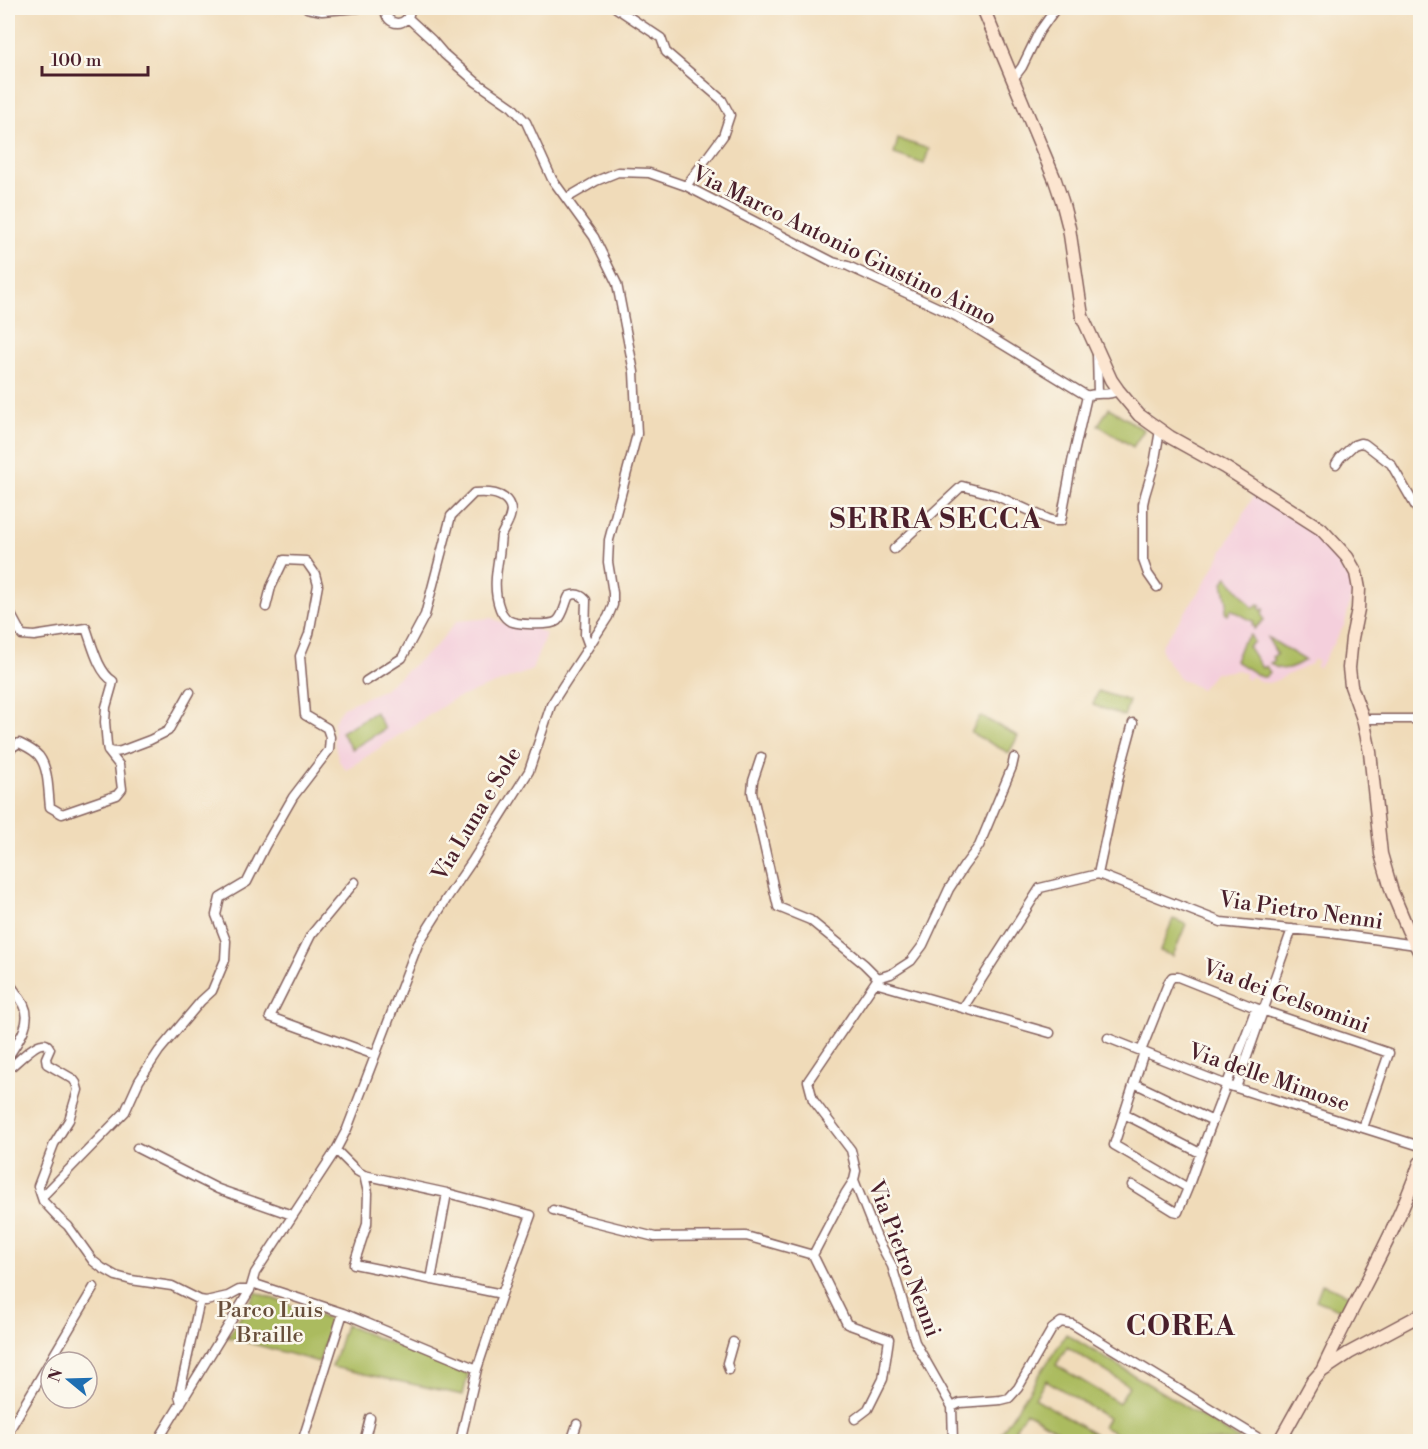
<svg xmlns="http://www.w3.org/2000/svg" width="1428" height="1449" viewBox="0 0 1428 1449" font-family="'Libre Bodoni',serif">
	<rect width="100%" height="100%" fill="#fbf7ec"/>
	<filter id="ink" filterUnits="userSpaceOnUse"><feTurbulence type="fractalNoise" baseFrequency=".0167" numOctaves="2"/><feDisplacementMap in="SourceGraphic" scale="12" xChannelSelector="R" yChannelSelector="G"/><feConvolveMatrix kernelMatrix="1 2 1 2 8 2 1 2 1" color-interpolation-filters="sRGB"/></filter>
	<filter id="wash" filterUnits="userSpaceOnUse"><feTurbulence type="fractalNoise" baseFrequency=".008" numOctaves="4" result="noise"/><feDisplacementMap in="SourceGraphic" scale="24" xChannelSelector="R" yChannelSelector="G"/><feGaussianBlur stdDeviation="1.35" result="paint"/><feColorMatrix in="noise" values="0 0 0 0 0 0 0 0 0 0 0 0 0 0 0 0 0 1.4 0 .05"/><feComposite in="paint" operator="in"/></filter>
	<g filter="url(#wash)">
		<rect width="100%" height="100%" fill="#f0dbb9"/>
		<!-- built -->
		<path fill="#f4cfdc" d="M1256 492 1315 531 1340 561 1350 581 1352 593 1345 624 1319 668 1315 666 1318 662 1314 659 1311 664 1277 680 1269 683 1261 682 1251 676 1248 680 1244 677 1246 674 1239 670 1215 673 1201 689 1179 678 1163 655 1161 646 1200 591Z
			M491 618 504 623H517L531 626 546 634 532 670 452 700 346 770 339 761 334 741V722L343 707 383 690 434 648 457 621Z"/>
		<!-- green -->
		<path fill="#abbb5e" stroke="#7a6d44" stroke-width="1.5" fill-rule="evenodd" d="M898 139 929 149 924 164 894 154Z
			M1109 408 1144 430 1133 447 1098 425Z
			M1227 576 1253 608 1258 604 1262 606H1260L1259 608 1261 610 1264 609 1262 614 1264 620 1254 629V626L1252 625 1254 622 1231 609 1228 615 1225 613 1227 602 1223 583Z
			M1250 635 1254 642 1248 646 1262 668 1266 666 1270 673 1265 677H1261L1235 661 1242 643Z
			M1267 637 1305 660C1294 667 1281 674 1270 663L1274 661 1272 657 1277 654Z
			M1098 691 1129 701 1124 716 1093 705Z
			M375 712 385 729 352 749 341 732Z
			M980 716 1018 736 1009 753 971 733Z
			M1173 919 1186 924 1173 956 1160 951Z
			M1322 1284 1352 1296 1346 1312 1316 1300Z
			M256 1292 332 1321 319 1362 228 1337Z
			M345 1325 468 1374 463 1395 332 1367Z
			M1066 1334 1242 1441H1129L1103 1427 1108 1418 1046 1380 1035 1398 1097 1436 1094 1441H1075L1026 1412 1015 1429 1035 1441H996ZM1067 1347 1129 1386 1119 1403 1056 1365Z"/>
	</g>
	<g filter="url(#ink)">
		<g fill="none" stroke-linecap="round" stroke-linejoin="round">
			<!-- street casing -->
			<g stroke="#84615d" stroke-width="11">
				<path id="street" d="M307 8 322 11 359 8
					M373 8 385 9
					M385 8C385 28 410 28 410 8
					M616 8 661 38 666 52 722 100 730 115 723 136 686 186
					M1013 79 1022 67 1039 32 1056 8
					M567 198 596 181 618 172 649 173 686 186 833 262 848 266 956 316 1087 396C1097 391 1110 397 1118 390
					M1097 354 1098 393
					M1336 464 1340 458 1354 445 1360 443 1365 444 1391 464 1420 514
					M894 549 962 486 995 495 1048 519 1054 521H1061L1072 462 1087 396
					M1157 587 1148 574 1143 560V504L1145 495 1154 465 1160 430
					M8 609 22 635 34 636 86 628C92 644 98 672 113 681L112 686 106 707 105 722 107 745 108 751 119 765 122 789 117 795 62 814 50 807C48 791 49 769 39 756 34 750 25 746 19 743L8 750
					M366 681 402 658 425 615 451 516 474 493C487 492 505 492 510 506 514 516 504 528 501 536 500 542 500 549 499 555 496 573 493 591 500 609 501 612 505 618 508 620 515 625 551 626 557 621 564 615 565 603 569 596 576 593 581 594 586 600L585 635 589 646
					M1363 719H1420
					M108 751 115 752 121 751 150 740 168 731 190 692
					M761 757 753 781 752 792 778 907 810 920 864 964 878 978 808 1081 813 1100 851 1150 856 1171 854 1180 877 1238 892 1266 915 1342 952 1407 953 1442
					M1098 874 1120 771 1133 723
					M355 882 311 935 270 1017 375 1055
					M878 978 891 974 911 961 923 945 949 889 964 866 979 846 1012 767 1014 758
					M8 981C13 989 19 996 24 1005 33 1023 17 1043 8 1057
					M875 983 1050 1033
					M963 1008 1040 888 1098 874 1221 922 1330 933 1416 945
					M1108 1038 1227 1085 1420 1146
					M1141 1051 1169 981 1172 977H1178L1256 1008 1389 1053 1363 1128
					M1144 1052 1114 1145 1188 1188C1209 1127 1234 1068 1256 1008
					M8 1066H12C18 1061 35 1044 42 1044 48 1043 48 1046 50 1049L46 1058 47 1064 73 1079 76 1083 78 1090 69 1120 54 1144 38 1186 43 1201 59 1218 68 1226 93 1261 102 1268 116 1276 131 1280 172 1286 200 1300 206 1301 228 1296 239 1290H250
					M1134 1083 1213 1121
					M1236 1088 1292 929
					M1124 1114 1200 1153
					M137 1148 218 1189 292 1215
					M336 1150 357 1171 364 1175 447 1193 531 1215 502 1294 477 1369 460 1442
					M364 1175 368 1193 367 1224 354 1264 502 1294
					M1132 1185 1174 1211 1178 1212 1188 1188
					M42 1197 125 1112 139 1081 159 1051 201 1001 212 991 225 960 226 941 216 915 220 898 247 882 265 846 293 797 329 750 330 737 327 728 305 715 300 656 309 634 318 585 315 574 306 561 284 560 271 587 266 607
					M553 1210 583 1219 655 1237 746 1236 813 1255 845 1194 854 1180
					M813 1255 847 1324 889 1339 883 1379 868 1409 855 1419
					M431 1280 447 1193
					M252 1283 343 1313 477 1369
					M729 1370 727 1363 733 1342
					M181 1403 179 1396 200 1300
					M952 1407 960 1403 1001 1400 1009 1398 1018 1388 1052 1329 1061 1322 1072 1324 1265 1442
					M11 1442 9 1437 10 1429 94 1287
					M157 1442 250 1290 255 1273 336 1150 347 1129 418 944 447 898 473 860 529 771 551 705 563 686 608 617 613 605V593L608 562 609 540 637 434 634 372 617 284 594 237 552 179 526 122 512 107 476 82 444 54 432 40 408 18
					M302 1442 343 1313
					M364 1442 370 1418
					M571 1442 577 1424"/>
			</g>
			<!-- secondary casing -->
			<g stroke="#84615d" stroke-width="15">
				<path id="secondary" d="M983 8 1055 180 1062 201 1069 228 1082 316 1111 380 1118 390 1139 415 1170 437 1224 467 1321 529 1347 557 1356 573 1359 589 1358 609 1352 638 1349 668 1351 686 1363 719 1370 752 1381 854 1392 892 1408 930 1420 953
					M1322 1371C1354 1301 1395 1236 1420 1163
					M1279 1442 1313 1381 1322 1371 1349 1353 1420 1315"/>
			</g>
			<!-- street -->
			<use href="#street" stroke="#fff" stroke-width="8"/>
			<!-- secondary -->
			<use href="#secondary" stroke="#fce5d0" stroke-width="12"/>
		</g>
	</g>
	<g text-anchor="middle" dominant-baseline="central" stroke-width="5" stroke-linejoin="round" paint-order="stroke">
		<!-- street labels -->
		<g font-size="22" fill="#4a1f2b" stroke="#fbf7ec">
			<text transform="translate(844 246) rotate(26)">Via Marco Antonio Giustino Aimo</text>
			<text transform="translate(477 814) rotate(-59)">Via Luna e Sole</text>
			<text transform="translate(1301 911) rotate(8)">Via Pietro Nenni</text>
			<text transform="translate(1286 997) rotate(20)">Via dei Gelsomini</text>
			<text transform="translate(1269 1078) rotate(19)">Via delle Mimose</text>
			<text transform="translate(904 1259) rotate(69)">Via Pietro Nenni</text>
		</g>
		<!-- park labels -->
		<g font-size="22" fill="#674e3a" stroke="#fbf7ec">
			<text x="270" y="1310">Parco Luis<tspan x="270" dy="25">Braille</tspan></text>
		</g>
		<!-- district labels -->
		<g font-size="28" font-weight="bold" letter-spacing="1.5" fill="#4a1f2b" stroke="#fbf7ec">
			<text x="936" y="519">SERRA SECCA</text>
			<text x="1181" y="1326">COREA</text>
		</g>
	</g>
	<!-- margin -->
	<rect width="1428" height="1449" fill="none" stroke="#fbf7ec" stroke-width="30"/>
	<!-- north arrow -->
	<g transform="translate(69 1380) rotate(289)"><circle r="28" fill="#fbf7ec" stroke="#b4a19f" stroke-width="1.5"/>
	<path d="M0-4.5L10 22L0 15L-10 22Z" fill="#1f6fb2"/>
	<text y="-9" font-size="16" font-weight="bold" text-anchor="middle" fill="#4a1f2b">N</text>
	</g>
	<!-- scale -->
	<path d="M42 66v9h106v-9" fill="none" stroke="#4a1f2b" stroke-width="3"/>
	<text x="51" y="66" font-size="18" fill="#4a1f2b" stroke="#fbf7ec" stroke-width="4.5" paint-order="stroke">100 m</text>
</svg>
